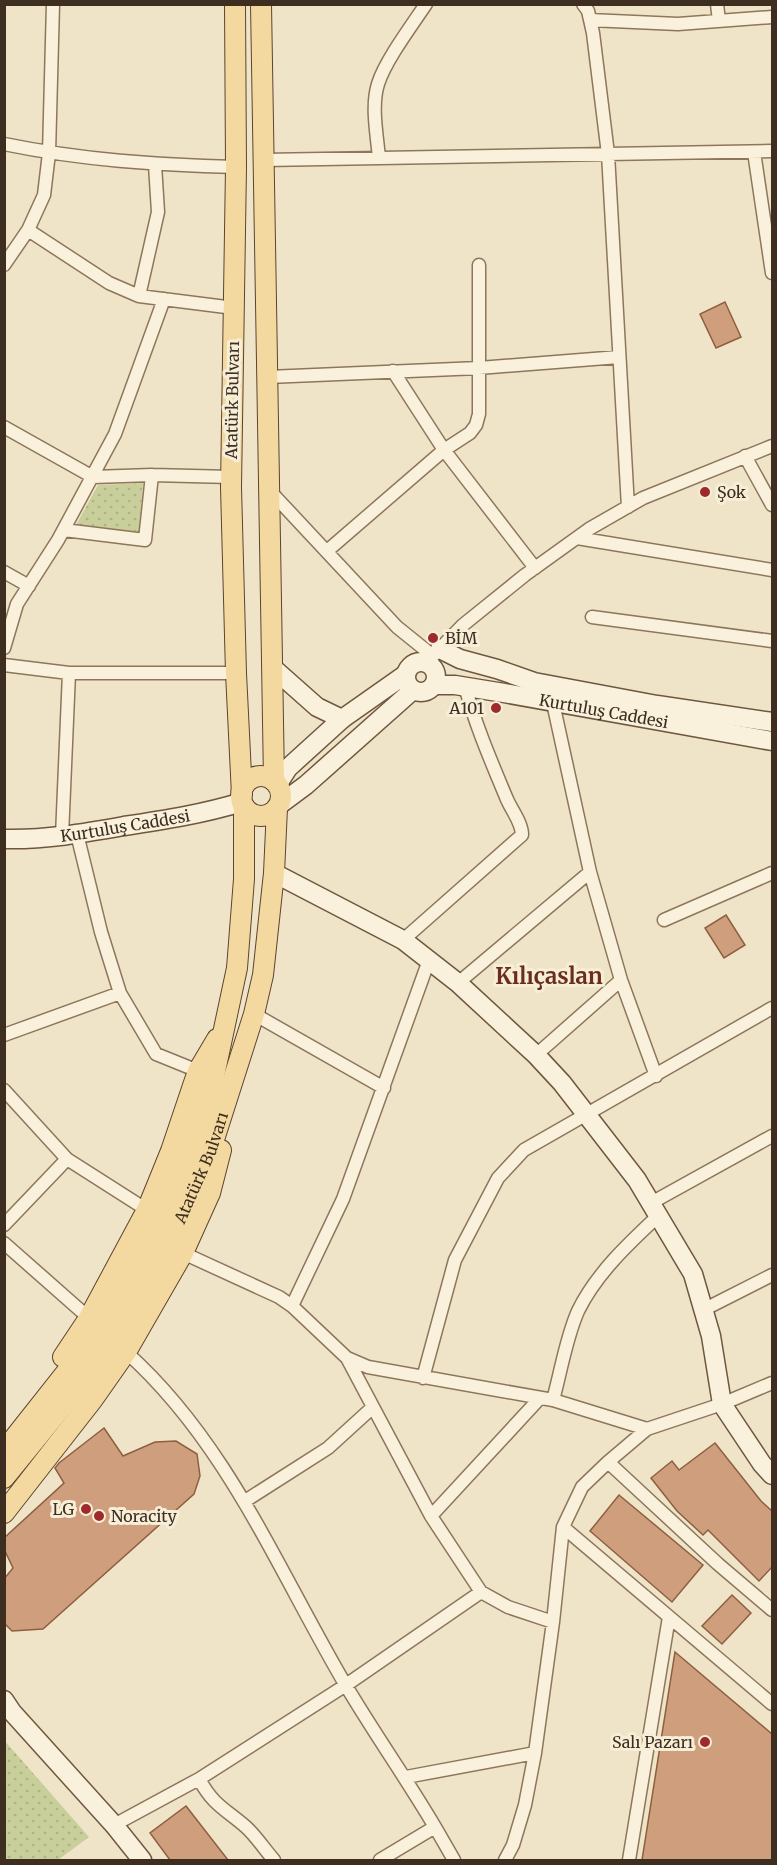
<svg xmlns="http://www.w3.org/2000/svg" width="777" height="1865" viewBox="0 0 777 1865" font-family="Merriweather,serif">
	<defs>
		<pattern id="grass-dots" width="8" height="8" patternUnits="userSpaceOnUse" patternTransform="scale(1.5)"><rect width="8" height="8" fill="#c9cf9b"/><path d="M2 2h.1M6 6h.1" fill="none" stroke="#aeb285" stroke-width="1.8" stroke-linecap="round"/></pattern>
	</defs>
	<rect width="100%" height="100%" fill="#f0e4c8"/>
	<!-- grass -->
	<path fill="url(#grass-dots)" d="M143 483 139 532 76 525 98 485Z
		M4 1740 89 1837 58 1860H5Z"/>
	<!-- building -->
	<path fill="#cf9f7d" stroke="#8d5f41" stroke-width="1.5" d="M725 302 741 337 716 348 700 314Z
		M726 915 745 945 724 958 705 928Z
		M104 1428 123 1456 155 1442 176 1441 197 1454 200 1476 194 1494 43 1629 12 1631 4 1623V1579L13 1568 4 1549V1538L64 1483 55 1468 59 1463Z
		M715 1443 761 1501 772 1511V1567L759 1581 708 1530 703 1535 677 1511 651 1478 672 1461 679 1470Z
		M619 1495 703 1565 672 1602 590 1531Z
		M732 1595 751 1613 722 1644 702 1626Z
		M675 1652 772 1734V1860H642Z
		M186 1806 228 1860H170L150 1833Z"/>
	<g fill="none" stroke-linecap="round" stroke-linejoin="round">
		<!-- street casing -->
		<g stroke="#8d765c" stroke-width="15">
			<path id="street" d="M583 4 588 11 593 33 608 154 628 507
				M717 4 719 21
				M590 20 678 24 772 17
				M4 144C82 160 157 165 236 167
				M754 152 772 273
				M379 158C377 135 371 106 378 84 385 61 412 25 426 4
				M264 160 772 151
				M28 230 109 283 139 296 234 308
				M4 265 28 230 44 195 49 153 53 4
				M139 296 158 212 155 165
				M393 371 444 450 535 568
				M268 377 479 368 619 357
				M4 427 93 477 152 475 231 477
				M745 456 772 505
				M270 491 397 627 433 656
				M64 530 145 540 152 475
				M577 538 772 570
				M327 551 444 450 470 433 476 425 479 414V265
				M4 572 29 586
				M592 617 772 641
				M4 648 17 604 58 540 115 434 164 299
				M426 663 463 625 525 575 589 529 643 498 772 446
				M4 665 69 673H236
				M553 703 590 872 621 980 656 1076
				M77 834 101 932 120 993 156 1054 198 1071
				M62 836 69 673
				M664 920 772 873
				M403 940 522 835C522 822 511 810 506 797 491 761 475 724 465 686
				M458 983 590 872
				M254 1014 384 1088
				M4 1035 120 993
				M536 1055 621 980
				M4 1090 67 1159 147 1210
				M651 1203 772 1136
				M4 1225 67 1159
				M4 1243 89 1318
				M183 1253 279 1297 292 1306 347 1358 368 1367 553 1400 647 1429
				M292 1306 343 1199 429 960
				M703 1310 772 1275
				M126 1352C227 1442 278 1570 345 1684 374 1733 406 1778 435 1827
				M347 1358 431 1516 481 1592 508 1607 553 1622
				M423 1378 455 1260 498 1178 524 1150 772 1008
				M553 1400C561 1371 566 1338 578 1311 596 1274 628 1244 658 1216
				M608 1462 718 1564 772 1610
				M245 1501 328 1448 373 1407
				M431 1516 540 1398
				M563 1527 772 1704
				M406 1777 535 1753
				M199 1779C214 1806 224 1808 246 1827 256 1836 265 1850 274 1860
				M114 1825 199 1779 346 1685 481 1592
				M380 1860 435 1827 454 1860
				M505 1860 513 1845 525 1805 535 1753 553 1622 563 1527 582 1487 608 1462 647 1429 722 1404 772 1383
				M629 1860 669 1617"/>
		</g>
		<!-- secondary casing -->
		<g stroke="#6f573f" stroke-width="21">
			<g id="secondary">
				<path d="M440 649 460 659 497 669 534 682 657 705 772 722"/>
				<circle cx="421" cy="677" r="15"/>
				<path d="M273 668 317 707 342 719 406 674"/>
				<path id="s1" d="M435 685H455L504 693 772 741"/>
				<path d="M277 785 288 768 342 719"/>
				<path d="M279 805 306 785 413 690"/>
				<path id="s2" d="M4 839C45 840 85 833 124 826 164 820 203 814 242 802"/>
				<path d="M274 873 403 940 458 983 536 1055 562 1083 637 1180 693 1274 711 1336 722 1404 762 1464 772 1475"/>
				<path d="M4 1700 12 1712 114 1825 142 1860"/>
			</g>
		</g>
		<!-- primary casing -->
		<g stroke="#5b4430" stroke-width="22">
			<g id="primary">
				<path d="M235 4 236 167 231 487 236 673 242 795"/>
				<path d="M261 4 274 781"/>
				<circle cx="261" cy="796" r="20"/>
				<path d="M63 1357 89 1318 147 1210 171 1151 198 1071 217 1039"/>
				<path d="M4 1451 91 1341 148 1248 188 1159 214 1076 237 968 244 879V807"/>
				<path id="s3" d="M4 1478 79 1386 127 1316 166 1251 210 1152 254 1014 263 975 274 873 277 808"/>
				<path d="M4 1513 93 1399 126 1352 183 1253 210 1193 221 1150"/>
			</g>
		</g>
		<!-- street -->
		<use href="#street" stroke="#faf1dc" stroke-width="12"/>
		<!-- secondary -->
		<use href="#secondary" stroke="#faf1dc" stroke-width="18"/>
		<!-- primary -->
		<use href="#primary" stroke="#f3d9a0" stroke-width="20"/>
	</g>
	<!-- markers -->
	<g fill="#9e2a2b" stroke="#f7eed8" stroke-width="2">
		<circle cx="705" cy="492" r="6"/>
		<circle cx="433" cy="638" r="6"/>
		<circle cx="496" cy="708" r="6"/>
		<circle cx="86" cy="1509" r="6"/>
		<circle cx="99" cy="1516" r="6"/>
		<circle cx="705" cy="1742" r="6"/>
	</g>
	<g text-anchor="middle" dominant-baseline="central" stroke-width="6" stroke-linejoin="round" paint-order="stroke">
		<!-- street labels -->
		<g font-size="16" fill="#3d2e20" stroke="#f7eed8">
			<text transform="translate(232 400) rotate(-89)">Atatürk Bulvarı</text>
			<text stroke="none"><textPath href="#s1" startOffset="171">Kurtuluş Caddesi</textPath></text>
			<text stroke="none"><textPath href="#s2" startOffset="122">Kurtuluş Caddesi</textPath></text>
			<text stroke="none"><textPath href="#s3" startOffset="370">Atatürk Bulvarı</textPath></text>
		</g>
		<!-- poi labels -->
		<g font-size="16" fill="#3d2e20" stroke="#f7eed8" text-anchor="start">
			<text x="717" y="492">Şok</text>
			<text x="445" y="638">BİM</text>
			<text x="484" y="708" text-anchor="end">A101</text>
			<text x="74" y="1509" text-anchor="end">LG</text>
			<text x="111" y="1516">Noracity</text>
			<text x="693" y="1742" text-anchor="end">Salı Pazarı</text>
		</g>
		<!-- district labels -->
		<g font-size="22" font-weight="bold" fill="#6b2e1e" stroke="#f7eed8">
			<text x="549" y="976">Kılıçaslan</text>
		</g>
	</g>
	<!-- border -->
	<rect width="777" height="1865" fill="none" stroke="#3d2e20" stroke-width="12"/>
</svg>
